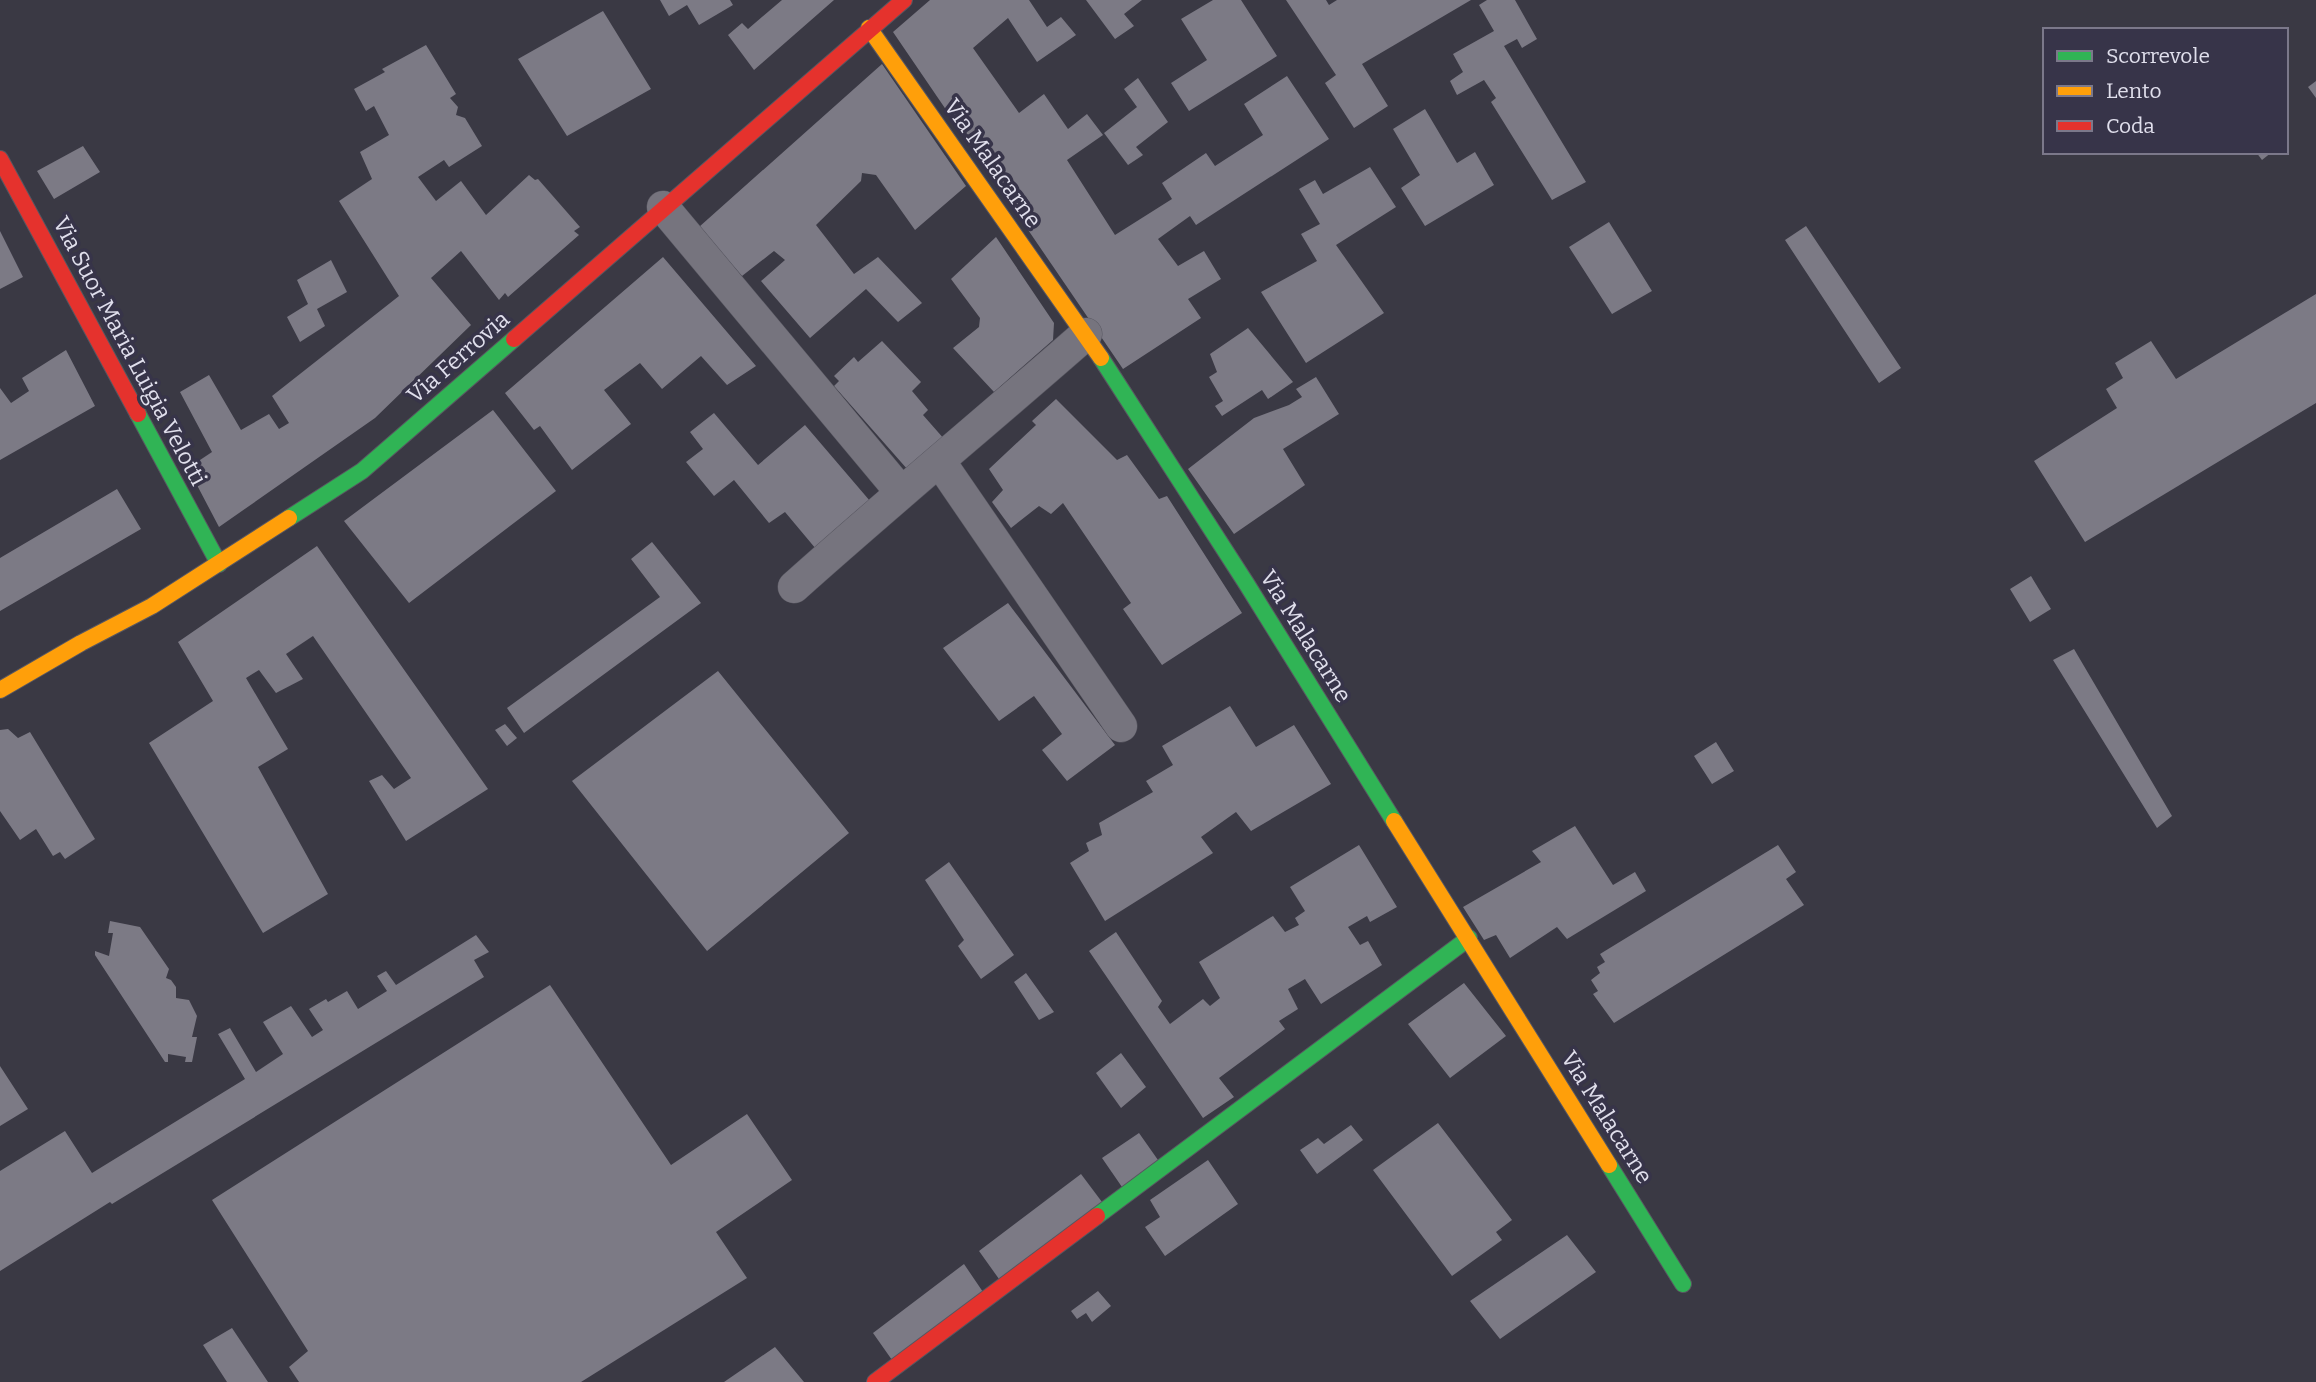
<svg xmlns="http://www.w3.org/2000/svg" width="2316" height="1382" viewBox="0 0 2316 1382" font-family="Bitter,serif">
	<rect width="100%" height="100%" fill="#3a3944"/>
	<!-- building -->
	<path fill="#7c7a85" d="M660 0H730L733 5 699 25 687 5 669 16Z
		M782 0H834L754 70 728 35 742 23 748 29Z
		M930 0H1029L1047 27 1061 17 1076 35 1037 62 1008 18 973 48 1019 113 1044 94 1068 129 1087 114 1103 135 1067 160 1115 235 1172 199 1162 183 1206 153 1215 166 1263 135 1244 104 1287 76 1329 139 1196 225 1190 216 1158 239 1178 266 1204 251 1221 279 1188 299 1201 318 1123 369 893 32Z
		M1086 0H1142L1124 14 1134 26 1115 39Z
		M1213 0H1241L1277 56 1189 111 1171 83 1207 60 1181 19Z
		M1286 0H1326L1329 5 1337 0H1471L1362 64 1388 106 1354 128 1325 83 1336 75Z
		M1487 0H1515L1537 39 1522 48 1517 39 1504 46 1586 182 1552 200 1491 102 1496 98 1484 80 1457 95 1450 81 1463 72 1453 54 1494 31 1479 5Z
		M603 11 651 89 567 136 518 59Z
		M426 45 456 94 450 98 458 107 456 115 465 118 482 146 449 167 444 160 418 177 436 201 461 181 486 215 529 175 535 180 538 179 580 227 574 231 579 235 508 297 505 293 499 300 461 251 431 278 471 325 375 418 219 527 188 468 212 452 180 392 209 375 241 430 269 414 279 429 289 423 272 396 399 296 339 201 372 179 360 152 389 135 374 106 366 111 354 89 385 72 382 69Z
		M882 64 966 186 915 230 876 175 862 173 861 181 816 225 854 274 878 257 922 303 898 322 866 289 810 338 761 281 785 260 774 251 742 276 699 227Z
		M1138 78 1168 122 1136 147 1143 155 1128 165 1104 133 1137 107 1124 89Z
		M2316 81V98L2308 87Z
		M1425 109 1457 163 1475 152 1494 185 1425 226 1401 188 1420 175 1393 129Z
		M83 146 100 172 54 199 37 171Z
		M2256 152H2272L2262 160Z
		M1370 167 1396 207 1336 245 1384 313 1306 363 1261 292 1317 261 1301 234 1320 224 1299 189 1315 180 1323 194Z
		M1609 222 1652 291 1612 314 1569 247Z
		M1806 226 1901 368 1879 383 1785 240Z
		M0 231 23 277 0 289Z
		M996 237 1054 323 1053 340 994 392 953 348 979 327 980 318 951 279Z
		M663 257 756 366 727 385 701 356 662 389 640 363 604 390 631 424 572 470 540 426 534 430 505 393Z
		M331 260 347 292 317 309 325 326 300 342 287 317 308 304 297 280Z
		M2316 294V403L2085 542 2034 461 2117 408 2106 389 2123 378 2115 363 2151 341 2176 379Z
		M1248 328 1293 382 1268 399 1262 390 1222 416 1215 406 1223 401 1209 377 1217 372 1210 354Z
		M882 341 921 382 912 391 928 410 923 415 945 440 908 470 834 386 839 381 834 376 854 357 858 362Z
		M66 350 95 406 0 460V388L11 403 29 391 22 378Z
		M1316 377 1339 414 1283 449 1305 485 1234 534 1188 469 1254 418 1289 405 1302 397 1296 389Z
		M1056 399 1117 460 1127 455 1159 499 1167 496 1242 613 1162 665 1123 609 1131 603 1063 503 1051 514 1039 506 1011 528 992 502 1003 490 989 469 1036 425 1032 421Z
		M493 410 556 491 409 603 344 521Z
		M714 413 758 465 805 425 870 501 816 549 785 512 769 523 734 480 714 496 686 462 703 449 690 432Z
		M117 489 141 529 0 611V558Z
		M652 542 701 603 524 733 507 708 660 597 631 559Z
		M317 546 488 789 406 841 369 781 382 775 394 789 411 778 313 636 286 654 303 679 276 693 259 670 246 678 288 749 258 767 328 894 263 933 149 743 213 701 178 642Z
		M2031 576 2051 609 2030 622 2010 589Z
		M1008 603 1115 745 1067 781 1042 750 1062 734 1034 696 999 721 943 648Z
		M2074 649 2172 816 2157 828 2053 660Z
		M718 671 849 833 707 951 572 781Z
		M1230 706 1256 747 1294 725 1331 784 1251 831 1236 812 1201 837 1213 853 1105 921 1070 863 1089 851 1086 843 1102 835 1099 823 1153 792 1146 781 1173 765 1162 746Z
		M505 724 517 738 507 746 495 730Z
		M8 729 18 738 30 732 95 839 65 859 60 852 53 856 36 829 20 840 0 811V730Z
		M1716 742 1734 771 1712 784 1694 756Z
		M1575 826 1613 885 1635 872 1646 891 1567 939 1557 927 1510 958 1496 935 1484 940 1463 907 1541 862 1532 851Z
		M1359 845 1397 907 1370 922 1367 916 1348 927 1360 945 1368 941 1382 965 1321 1004 1305 979 1288 989 1298 1009 1279 1021 1285 1029 1219 1078 1234 1097 1203 1118 1089 951 1116 932 1162 1001 1158 1007 1170 1024 1203 999 1210 1006 1220 998 1199 962 1273 916 1285 932 1299 925 1295 918 1305 911 1290 887Z
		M1778 845 1796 872 1786 879 1804 905 1614 1023 1593 994 1598 991 1591 980 1600 973 1597 967 1605 962 1600 954Z
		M949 862 1014 955 981 979 958 946 964 940 925 880Z
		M110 921 140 927 169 969 166 978 171 980 176 987V998L189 1000 197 1016 192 1037H197L192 1062H185L186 1057 168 1054V1062H165L95 955V951L109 956 113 933H108Z
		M476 935 489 952 474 960 484 977 112 1204 110 1202 0 1271V1171L65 1131 92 1173 245 1079 218 1034 230 1028 256 1072 283 1054 263 1022 291 1006 312 1037 323 1030 309 1009 326 999 328 1002 347 991 358 1009 387 991 377 976 386 971 396 985Z
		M1026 973 1054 1012 1039 1020 1014 982Z
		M1464 983 1506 1036 1450 1078 1408 1024Z
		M550 985 671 1165 747 1114 792 1180 716 1232 747 1278 581 1382H299L289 1367 308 1351 212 1200Z
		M1121 1053 1146 1087 1121 1108 1096 1073Z
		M0 1066 28 1109 0 1126Z
		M1438 1123 1512 1220 1496 1232 1502 1240 1452 1276 1373 1170Z
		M1351 1125 1363 1140 1317 1174 1300 1150 1318 1138 1324 1144Z
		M1139 1133 1158 1160 1122 1187 1102 1158Z
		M1208 1160 1238 1204 1165 1256 1145 1227 1160 1217 1150 1200Z
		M1081 1174 1102 1202 999 1279 979 1251Z
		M1567 1235 1596 1272 1500 1339 1470 1301Z
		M964 1264 983 1292 892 1360 873 1333Z
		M1098 1291 1111 1306 1092 1322 1086 1313 1077 1319 1071 1311Z
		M232 1328 268 1382H227L203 1345Z
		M775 1347 804 1382H724Z"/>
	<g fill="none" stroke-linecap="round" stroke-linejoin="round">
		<!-- street casing -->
		<g stroke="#585761" stroke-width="33">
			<path id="street" d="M663 207 901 492
				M940 462 1121 726
				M794 587C890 501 989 419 1086 334"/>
		</g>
		<!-- fast casing -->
		<g stroke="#585761" stroke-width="18">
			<path id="fast" d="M1101 358 1246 583 1394 821
				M138 414 219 564
				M289 518 362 471 514 339
				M1609 1165 1683 1284
				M1097 1216 1469 938"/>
		</g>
		<!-- slow casing -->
		<g stroke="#585761" stroke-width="18">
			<path id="slow" d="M869 28 1101 358
				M0 690 81 643 152 606 289 518
				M1394 821 1609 1165"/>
		</g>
		<!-- jam casing -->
		<g stroke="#585761" stroke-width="18">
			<path id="jam" d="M0 159 138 414
				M514 339 904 0
				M875 1382 1097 1216"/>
		</g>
		<!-- street -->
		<use href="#street" stroke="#76747e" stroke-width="32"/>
		<!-- fast -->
		<use href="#fast" stroke="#30b455" stroke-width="16"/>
		<!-- slow -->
		<use href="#slow" stroke="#ff9f0a" stroke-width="16"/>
		<!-- jam -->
		<use href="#jam" stroke="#e5322d" stroke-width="16"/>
	</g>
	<g text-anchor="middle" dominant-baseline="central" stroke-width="7" stroke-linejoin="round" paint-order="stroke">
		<!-- street labels -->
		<g font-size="23" fill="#e0dfec" stroke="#373449">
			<text transform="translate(993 163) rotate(55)">Via Malacarne</text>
			<text transform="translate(130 351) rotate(62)">Via Suor Maria Luigia Velotti</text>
			<text transform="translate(458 357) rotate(-41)">Via Ferrovia</text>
			<text transform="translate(1306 636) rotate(58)">Via Malacarne</text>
			<text transform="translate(1607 1117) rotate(58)">Via Malacarne</text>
		</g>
	</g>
	<!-- legend -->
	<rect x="2043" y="28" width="245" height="126" fill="#373449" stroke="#7b788a" stroke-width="2"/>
	<rect x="2057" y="51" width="35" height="10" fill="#30b455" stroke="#7b788a" stroke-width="2"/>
	<text x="2106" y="63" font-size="21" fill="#e0dfec">Scorrevole</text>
	<rect x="2057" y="86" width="35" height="10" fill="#ff9f0a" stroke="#7b788a" stroke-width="2"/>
	<text x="2106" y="98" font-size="21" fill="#e0dfec">Lento</text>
	<rect x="2057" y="121" width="35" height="10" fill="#e5322d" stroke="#7b788a" stroke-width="2"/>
	<text x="2106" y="133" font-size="21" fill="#e0dfec">Coda</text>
</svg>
